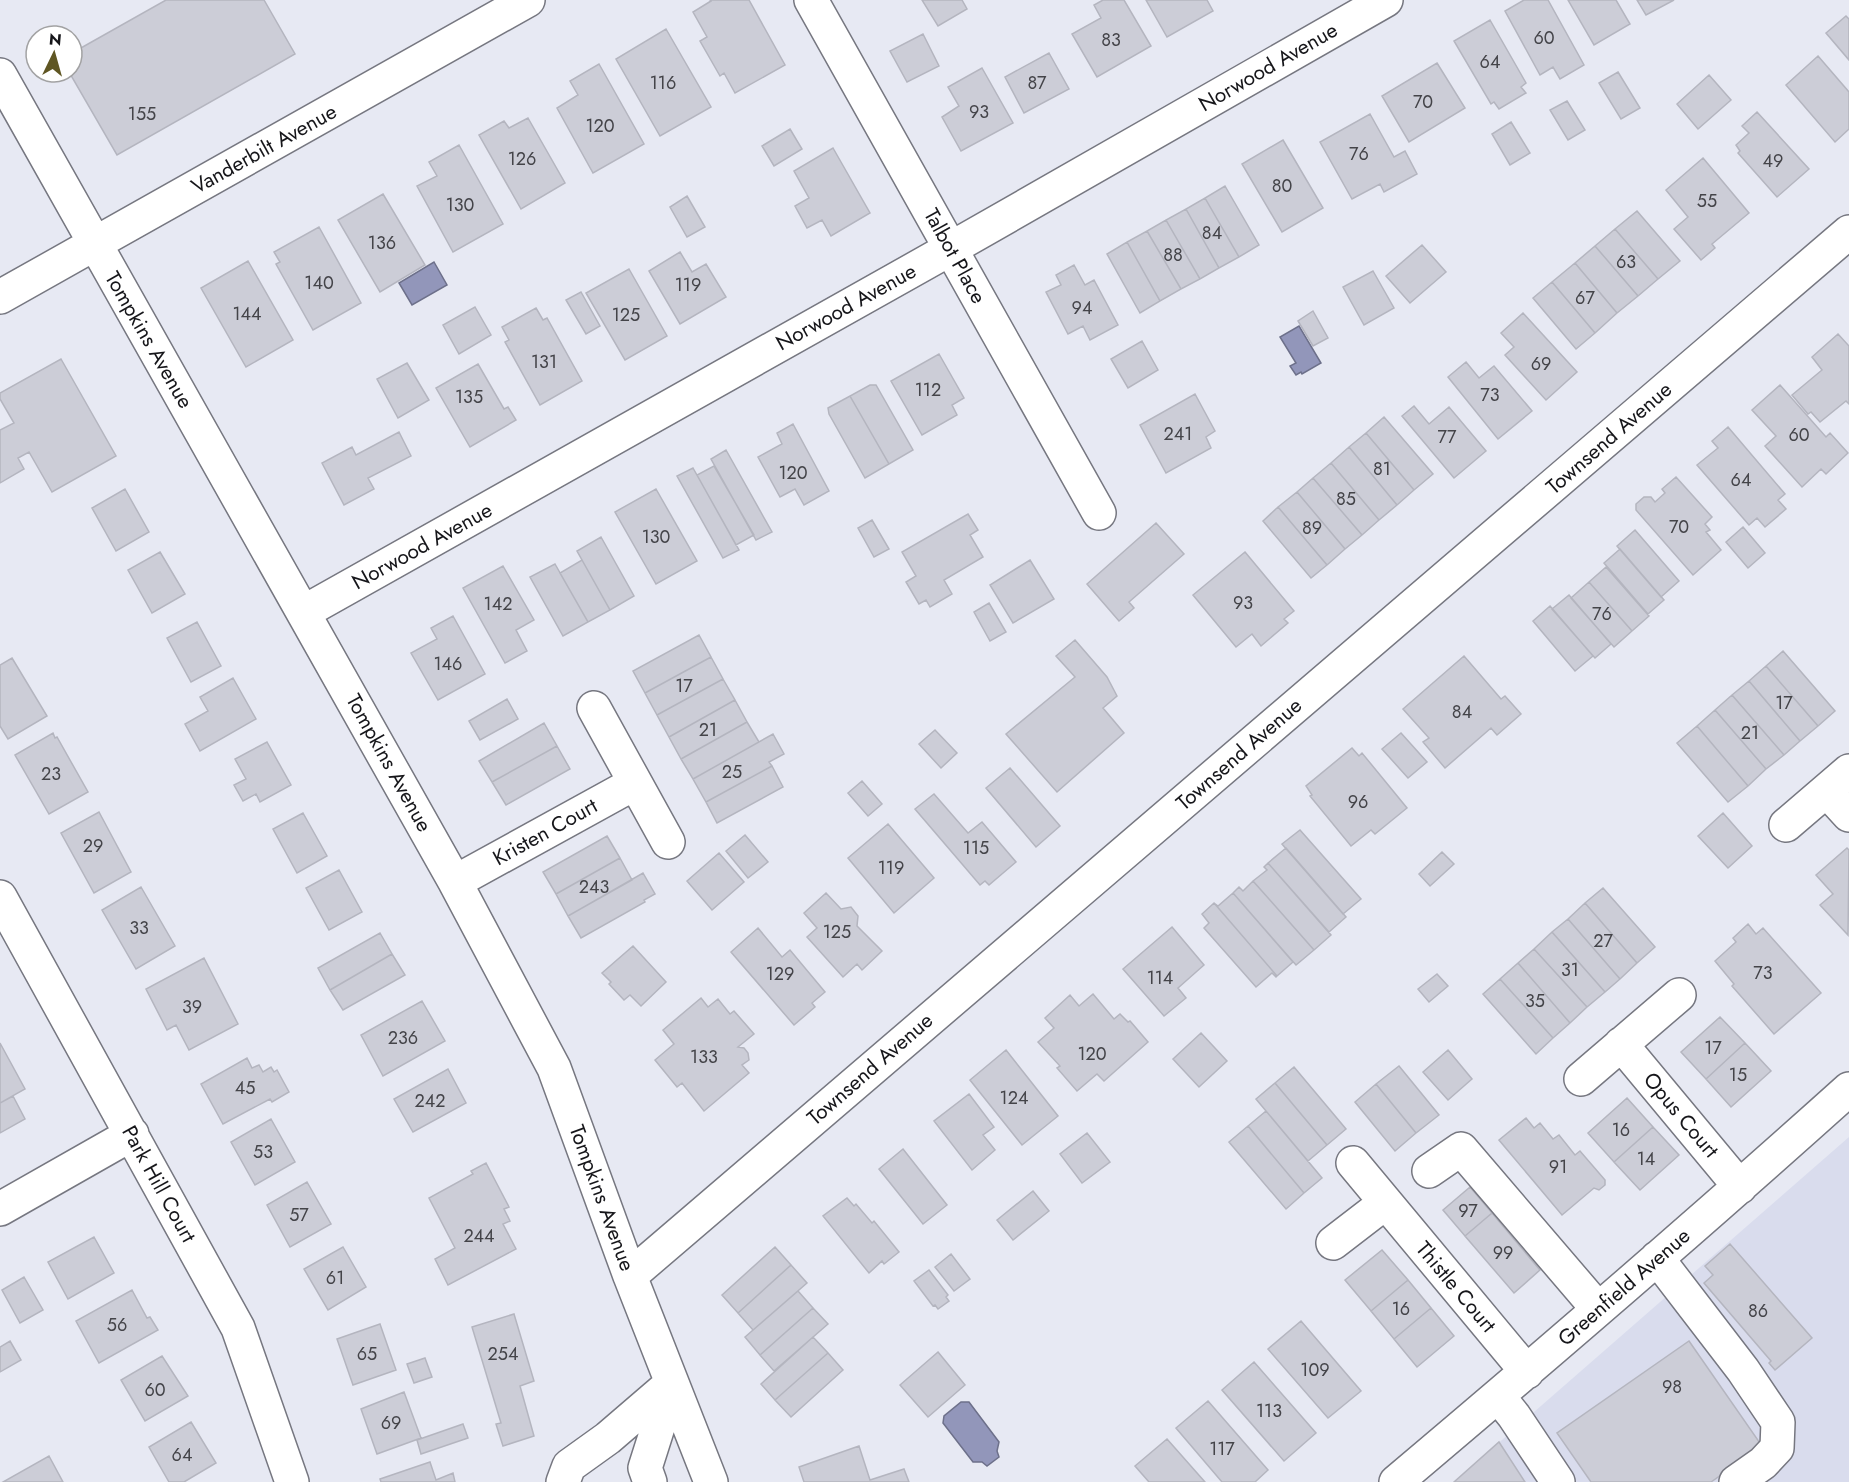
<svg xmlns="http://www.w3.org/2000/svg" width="1849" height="1482" viewBox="0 0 1849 1482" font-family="Jost,sans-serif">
	<rect width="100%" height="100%" fill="#e7e9f3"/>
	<!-- built -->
	<path fill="#d9dced" d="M1849 1137V1482H1454Z"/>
	<!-- water -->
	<path fill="#9296ba" stroke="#6d708a" stroke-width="1.5" d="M434 262 447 285 412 305 399 283Z
		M1299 326 1321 363 1302 374 1301 372 1296 375 1290 366 1296 363 1280 337Z
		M961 1402H969L999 1442 997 1451 999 1457 987 1466 982 1462H973L943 1423 944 1416Z"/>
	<!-- building -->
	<path fill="#cccdd7" stroke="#b4b5bf" stroke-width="1.5" d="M166 0H264L295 54 117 155 69 72H72V53Z
		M710 0H749L785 65 735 93 724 73 720 76 700 41 707 37 693 12 711 1Z
		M922 0H962L967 9 938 26Z
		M1103 0H1124L1151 46 1097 77 1072 34 1101 18 1094 5Z
		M1146 0H1207L1213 11 1167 37Z
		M1524 0H1548L1584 65 1560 79 1553 67 1540 75 1505 11Z
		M1568 0H1616L1630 24 1594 45Z
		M1637 0H1674L1646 15Z
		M1846 16 1849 19V60L1826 33Z
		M1490 20 1526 83 1521 87 1526 93 1499 109 1494 102 1491 104 1454 41Z
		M666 29 711 107 660 136 616 59Z
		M923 34 939 66 907 82 890 51Z
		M1049 53 1069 89 1024 113 1005 77Z
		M1818 56 1849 92V129L1835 142 1786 85Z
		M1437 63 1465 108 1409 142 1382 96Z
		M599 64 644 144 593 173 557 108 578 95 570 81Z
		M982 68 1013 123 961 151 942 117 959 106 948 87Z
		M1618 72 1640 108 1621 119 1599 83Z
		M1709 75 1731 100 1698 129 1677 104Z
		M1567 101 1585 130 1568 140 1550 110Z
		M1757 112 1809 169 1777 197 1738 153 1740 151 1736 145 1749 133 1742 126Z
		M1370 114 1394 157 1405 151 1417 174 1384 192 1380 184 1352 199 1320 142Z
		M528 118 565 183 521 209 479 135 504 121 509 128Z
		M1511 122 1530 153 1510 165 1492 134Z
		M790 129 802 149 774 166 762 146Z
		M1283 140 1323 208 1282 232 1242 164Z
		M459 145 503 224 453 252 417 186 437 176 429 162Z
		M833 148 870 213 831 236 822 220 807 228 795 206 809 198 794 171Z
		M1703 158 1749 213 1712 244 1715 248 1701 260 1674 229 1688 217 1666 190Z
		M1225 186 1259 245 1239 257 1205 198Z
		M383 194 425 265 380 292 338 220Z
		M687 196 705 227 687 237 670 207Z
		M1205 198 1239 257 1219 268 1186 209Z
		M1186 209 1219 268 1200 279 1166 220Z
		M1637 211 1680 261 1658 279 1615 229Z
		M1166 220 1200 279 1181 289 1147 231Z
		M319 227 361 303 313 330 276 264 280 262 274 252Z
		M1615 229 1658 279 1638 296 1595 246Z
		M1147 231 1181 289 1160 301 1127 242Z
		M1127 242 1160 301 1140 313 1107 254Z
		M1422 245 1446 272 1410 303 1386 276Z
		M1595 246 1638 296 1617 313 1575 263Z
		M680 252 692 272 706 264 726 297 680 324 649 271Z
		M248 261 293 340 246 367 201 288Z
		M1575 263 1617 313 1595 333 1552 282Z
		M1074 265 1085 285 1094 280 1118 325 1090 340 1083 326 1068 334 1046 292 1061 285 1056 275Z
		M629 269 667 336 625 360 586 293Z
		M1373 271 1394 308 1364 325 1343 287Z
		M1552 282 1595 333 1576 349 1533 298Z
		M581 292 600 326 586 334 566 300Z
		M475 307 491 335 459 354 443 325Z
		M536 308 543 320 547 318 582 381 540 405 505 342 509 340 502 327Z
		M1313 311 1328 338 1313 346 1298 321Z
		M1523 313 1577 372 1546 400 1505 355 1514 347 1501 333Z
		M1838 334 1849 346V404L1846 401 1820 422 1811 412 1808 414 1792 395 1822 370 1812 357Z
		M1142 341 1158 370 1128 388 1111 359Z
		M939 354 964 398 952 405 957 415 922 435 891 381Z
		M61 359 116 456 52 492 29 452 18 458 24 469 0 483V430L14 423 0 399V393Z
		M1466 362 1479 378 1494 366 1532 411 1498 439 1448 377Z
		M407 363 429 400 398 418 377 379Z
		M478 364 504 409 508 407 516 420 470 447 436 388Z
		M870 385H876L913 450 889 464 850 396Z
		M1780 385 1826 437 1830 433 1848 453 1826 474 1821 469 1802 487 1765 446 1776 436 1752 410Z
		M1195 394 1215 431 1206 437 1211 448 1166 473 1140 425Z
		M850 396 889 464 865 478 829 414 828 408Z
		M1414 406 1429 424 1449 407 1486 451 1454 478 1402 416Z
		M1384 417 1433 474 1414 490 1366 433Z
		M793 424 829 491 804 505 795 489 780 497 758 457 782 444 777 433Z
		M1728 427 1785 494 1778 500 1786 509 1765 527 1757 518 1749 525 1697 465 1718 448 1712 441Z
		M399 432 411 456 368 478 374 489 344 505 322 463 352 447 356 455Z
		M1366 433 1414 490 1397 505 1349 447Z
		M1349 447 1397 505 1379 520 1331 463Z
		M726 450 772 532 756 540 711 459Z
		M1331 463 1379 520 1362 535 1313 478Z
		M714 466 754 535 736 545 697 475Z
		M693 468 739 550 723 558 677 476Z
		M1676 477 1712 517 1705 524 1710 530 1706 532 1721 550 1693 575 1636 510V504L1644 497H1651L1655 502 1665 493 1662 489Z
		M1313 478 1362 535 1345 549 1297 492Z
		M125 489 149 532 116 551 92 508Z
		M656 489 697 561 656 584 615 512Z
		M1297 492 1345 549 1327 565 1278 507Z
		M1278 507 1327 565 1311 578 1263 521Z
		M968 514 978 530 970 535 983 557 944 580 952 594 930 607 926 600 919 604 906 582 916 576 902 552Z
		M872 520 889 549 874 557 858 528Z
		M1156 523 1184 554 1129 602 1134 608 1119 621 1087 584Z
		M1743 527 1765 553 1748 568 1726 542Z
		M1635 530 1679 581 1661 597 1617 546Z
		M601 537 634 596 610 610 577 551Z
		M1620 549 1664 600 1648 614 1604 563Z
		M160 552 185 594 152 613 128 570Z
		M1245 552 1294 611 1284 619 1288 623 1261 646 1252 634 1236 647 1193 595Z
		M582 560 610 610 588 622 560 573Z
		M1030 560 1054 599 1013 623 990 585Z
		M555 564 588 622 563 636 530 577Z
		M503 566 534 620 516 630 527 651 505 663 463 588Z
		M1606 567 1649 616 1632 631 1589 582Z
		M1589 582 1632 631 1614 647 1571 598Z
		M1569 595 1611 644 1595 658 1552 609Z
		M989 603 1006 632 990 641 974 612Z
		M1550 606 1593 656 1575 671 1533 621Z
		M453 616 485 674 438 700 411 653 437 639 431 628Z
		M197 622 221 666 191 682 167 638Z
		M699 635 711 657 645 693 633 671Z
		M1075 640 1107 677 1117 696 1103 708 1124 733 1057 792 1006 734 1075 677 1056 656Z
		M1783 651 1835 711 1818 726 1766 666Z
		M1464 656 1501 699 1505 696 1521 714 1497 735 1491 728 1445 768 1423 742 1429 738 1403 709Z
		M711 657 723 679 657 715 645 693Z
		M12 658 47 716 8 739 0 726V665Z
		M1766 666 1818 726 1800 741 1749 681Z
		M233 678 256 719 200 751 185 724 208 711 200 697Z
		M723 679 735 700 669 737 657 715Z
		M1749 681 1800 741 1784 755 1732 695Z
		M1732 695 1784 755 1766 769 1715 710Z
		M507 699 518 719 480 740 469 721Z
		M735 700 747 722 681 759 669 737Z
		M1715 710 1766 769 1748 786 1697 726Z
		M747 722 759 742 693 779 681 759Z
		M544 723 557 746 492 782 479 761Z
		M1697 726 1748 786 1728 802 1677 743Z
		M935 730 957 753 941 768 919 744Z
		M53 733 55 738 57 737 88 792 49 814 15 755Z
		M1401 733 1427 762 1408 778 1382 749Z
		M773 734 784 754 769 762 772 766 706 802 693 779Z
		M267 742 291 785 260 802 256 794 243 801 234 785 246 779 235 759Z
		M557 746 570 769 506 805 492 782Z
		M1352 748 1359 756 1362 753 1407 808 1375 834 1371 830 1351 846 1310 796 1312 795 1306 786Z
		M772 766 783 787 717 823 706 802Z
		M1010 768 1060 826 1036 847 986 788Z
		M862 781 882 804 868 816 848 793Z
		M934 794 968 833 982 822 1016 862 989 885 985 881 980 885 915 809Z
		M99 812 131 872 94 893 61 833Z
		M303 813 327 856 297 873 273 829Z
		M1723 813 1752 846 1728 868 1698 836Z
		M888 824 934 878 894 913 848 858Z
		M1300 830 1361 899 1343 914 1282 844Z
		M745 835 768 862 748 878 726 851Z
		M607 836 620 858 556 894 543 872Z
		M1286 848 1346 917 1329 932 1268 863Z
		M1847 848 1849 850 1848 935 1820 905 1833 894 1816 875Z
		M1442 852 1454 864 1430 886 1419 874Z
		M719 853 744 882 712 910 687 881Z
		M620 858 632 880 568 916 556 894Z
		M1268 863 1331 935 1314 950 1253 881 1267 870 1264 867Z
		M339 870 362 912 329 930 306 888Z
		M643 873 655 894 644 900 645 902 581 938 568 916Z
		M1253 881 1314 950 1296 965 1233 893 1239 887 1243 891Z
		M141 887 175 946 136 969 102 910Z
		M1603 888 1655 947 1637 963 1585 903Z
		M826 893 841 909 851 907 858 916 857 926 882 951 862 970 857 964 843 977 807 937 817 928 804 913Z
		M1233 893 1293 962 1277 976 1214 903 1218 906Z
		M1214 903 1277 976 1276 977 1272 973 1256 987 1204 928 1209 923 1202 914Z
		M1585 903 1637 963 1620 979 1568 919Z
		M1568 919 1620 979 1605 992 1552 932Z
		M1748 924 1756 934 1763 928 1821 993 1774 1034 1732 986 1734 984 1715 961 1736 942 1733 938Z
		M1172 927 1204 965 1178 988 1186 998 1164 1016 1123 969Z
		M758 928 782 957 790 950 825 992 812 1003 815 1007 794 1025 731 952Z
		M1552 932 1605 992 1587 1007 1534 949Z
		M380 933 392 954 330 990 318 968Z
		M633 946 666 982 641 1006 630 995 624 1000 609 984 611 982 602 973Z
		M1534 949 1587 1007 1570 1023 1518 963Z
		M392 954 405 975 343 1010 330 990Z
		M204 958 238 1024 189 1050 176 1025 167 1030 146 989Z
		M1518 963 1570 1023 1553 1038 1500 979Z
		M1437 974 1448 986 1429 1002 1418 989Z
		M1500 979 1553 1038 1536 1054 1483 994Z
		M1093 994 1114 1019 1120 1014 1128 1022 1130 1021 1148 1042 1104 1081 1097 1074 1077 1091 1057 1068 1060 1066 1038 1042 1054 1028 1045 1018 1070 995 1079 1006Z
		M701 998 708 1007 718 999 730 1014 734 1011 754 1034 738 1047 744 1048 748 1053 749 1060 742 1065 749 1073 704 1111 682 1083 677 1087 655 1060 674 1044 663 1030Z
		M422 1001 445 1041 383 1076 361 1035Z
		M1720 1017 1745 1043 1706 1079 1681 1052Z
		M1201 1033 1227 1061 1199 1087 1173 1059Z
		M0 1043 25 1089 0 1103Z
		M1745 1043 1771 1071 1731 1107 1706 1079Z
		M1006 1050 1058 1116 1022 1145 970 1080Z
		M1448 1050 1472 1079 1448 1100 1423 1072Z
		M247 1058 252 1068 259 1065 263 1072 271 1067 274 1072 277 1070 289 1092 272 1102 270 1099 223 1124 201 1084Z
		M1399 1066 1439 1115 1416 1133 1376 1084Z
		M1294 1067 1346 1129 1327 1145 1275 1083Z
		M448 1069 466 1103 413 1132 394 1099Z
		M1275 1083 1327 1145 1308 1161 1256 1099Z
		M1376 1084 1416 1133 1395 1151 1355 1102Z
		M969 1094 994 1127 983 1135 995 1150 972 1170 934 1121Z
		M13 1096 25 1119 0 1133V1103Z
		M1627 1098 1653 1127 1614 1162 1588 1133Z
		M1266 1111 1322 1178 1304 1193 1248 1126Z
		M1526 1118 1534 1128 1540 1123 1553 1139 1559 1135 1575 1155 1580 1151 1605 1180V1185L1599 1190 1594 1188 1562 1215 1499 1140Z
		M271 1119 295 1162 255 1185 231 1142Z
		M1248 1126 1304 1193 1286 1209 1229 1142Z
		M1653 1127 1679 1155 1640 1190 1614 1162Z
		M1087 1133 1110 1162 1082 1183 1060 1154Z
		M903 1149 947 1205 923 1224 879 1169Z
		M486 1163 509 1207 504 1209 510 1221 503 1224 516 1249 448 1285 435 1259 455 1248 429 1198 473 1174 471 1171Z
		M307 1182 331 1224 290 1247 267 1205Z
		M1470 1187 1492 1213 1465 1236 1443 1210Z
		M1033 1191 1049 1211 1013 1240 997 1220Z
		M847 1198 854 1206 856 1204 872 1223 874 1221 899 1252 884 1264 882 1261 869 1273 823 1216Z
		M1492 1213 1540 1270 1514 1293 1465 1236Z
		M94 1237 114 1273 68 1299 48 1262Z
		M1730 1244 1812 1338 1775 1370 1769 1363 1771 1361 1704 1283 1713 1275 1705 1266Z
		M343 1247 366 1287 328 1310 304 1269Z
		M775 1247 791 1265 738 1313 722 1295Z
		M1382 1250 1408 1280 1371 1311 1345 1280Z
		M951 1254 970 1279 954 1291 935 1267Z
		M791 1265 807 1283 753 1330 738 1313Z
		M929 1270 948 1295 946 1297 949 1301 938 1309 935 1305 933 1306 914 1281Z
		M24 1277 43 1310 20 1323 2 1290Z
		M1408 1280 1431 1308 1394 1339 1371 1311Z
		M132 1290 147 1318 150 1317 158 1330 99 1363 76 1321Z
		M798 1291 813 1308 760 1355 745 1337Z
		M813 1308 828 1324 774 1371 760 1355Z
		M1431 1308 1454 1336 1417 1367 1394 1339Z
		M514 1314 534 1381 520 1386 534 1436 503 1446 496 1424 501 1423 472 1327Z
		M1301 1321 1361 1391 1328 1418 1268 1349Z
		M380 1324 396 1370 353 1385 337 1339Z
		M813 1337 828 1353 775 1400 761 1384Z
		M10 1341 21 1360 0 1372V1347Z
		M1689 1341 1762 1446 1711 1482H1591L1557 1433Z
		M938 1352 965 1385 928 1417 900 1385Z
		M828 1353 843 1370 791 1417 775 1400Z
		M162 1356 188 1396 145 1421 121 1380Z
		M425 1358 432 1377 414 1383 407 1364Z
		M1254 1362 1316 1433 1284 1461 1222 1390Z
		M404 1392 421 1438 377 1454 361 1409Z
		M1208 1401 1268 1470 1255 1482H1222L1176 1428Z
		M191 1422 216 1463 184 1482H169L149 1447Z
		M463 1424 468 1438 421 1454 417 1440Z
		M1167 1439 1205 1482H1149L1135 1466Z
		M1499 1442 1525 1482H1454Z
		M859 1446 870 1480 904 1469 909 1482H804L799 1467Z
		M49 1456 63 1482H3Z
		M430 1462 436 1480 453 1473 455 1482H381L380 1479Z"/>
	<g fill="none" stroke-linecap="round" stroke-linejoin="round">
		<!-- minor casing -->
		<g stroke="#767780" stroke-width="36">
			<path id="minor" d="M811 0 1099 513
				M0 75 455 882 554 1068 630 1276 711 1482
				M0 297 528 0
				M304 612 950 249 1386 0
				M594 708 668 842
				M1827 791 1849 815
				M1786 825 1849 771
				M455 882 635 783
				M0 897 238 1328 292 1482
				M1621 1044 1740 1187
				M1581 1079 1679 995
				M1353 1163 1527 1372
				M1429 1171 1461 1149 1598 1309
				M0 1209 132 1134
				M1333 1243 1385 1203
				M1657 1258 1743 1370 1778 1422 1777 1448 1763 1463 1736 1482
				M630 1276 1849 232
				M1498 1396 1514 1416 1558 1482
				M563 1482 569 1466 608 1438 672 1383
				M650 1482 645 1468 672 1383
				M1396 1482C1549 1353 1700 1223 1849 1089"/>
		</g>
		<!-- minor -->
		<use href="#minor" stroke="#fff" stroke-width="33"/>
	</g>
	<g text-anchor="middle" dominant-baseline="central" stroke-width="5" stroke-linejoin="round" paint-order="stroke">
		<!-- number labels -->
		<g font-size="18" fill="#444449">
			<text x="1544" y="38">60</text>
			<text x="1111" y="40">83</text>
			<text x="1490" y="62">64</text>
			<text x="663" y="83">116</text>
			<text x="1037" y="83">87</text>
			<text x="1423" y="102">70</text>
			<text x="979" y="112">93</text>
			<text x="142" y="114">155</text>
			<text x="600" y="126">120</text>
			<text x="1359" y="154">76</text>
			<text x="522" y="159">126</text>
			<text x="1773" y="161">49</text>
			<text x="1282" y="186">80</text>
			<text x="1707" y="201">55</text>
			<text x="460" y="205">130</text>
			<text x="1212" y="233">84</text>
			<text x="382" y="243">136</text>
			<text x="1173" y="255">88</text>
			<text x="1626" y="262">63</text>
			<text x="319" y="283">140</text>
			<text x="688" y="285">119</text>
			<text x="1585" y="298">67</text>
			<text x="1082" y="308">94</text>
			<text x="247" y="314">144</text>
			<text x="626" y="315">125</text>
			<text x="544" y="362">131</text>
			<text x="1541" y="364">69</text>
			<text x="928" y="390">112</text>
			<text x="1490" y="395">73</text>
			<text x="469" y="397">135</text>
			<text x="1178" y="434">241</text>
			<text x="1799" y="435">60</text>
			<text x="1447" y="437">77</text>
			<text x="1382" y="469">81</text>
			<text x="793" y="473">120</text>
			<text x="1741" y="480">64</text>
			<text x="1346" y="499">85</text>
			<text x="1679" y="527">70</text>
			<text x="1312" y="528">89</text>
			<text x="656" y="537">130</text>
			<text x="1243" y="603">93</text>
			<text x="498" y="604">142</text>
			<text x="1602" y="614">76</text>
			<text x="448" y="664">146</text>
			<text x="684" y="686">17</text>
			<text x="1784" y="703">17</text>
			<text x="1462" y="712">84</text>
			<text x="708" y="730">21</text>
			<text x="1750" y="733">21</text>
			<text x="732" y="772">25</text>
			<text x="51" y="774">23</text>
			<text x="1358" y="802">96</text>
			<text x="93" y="846">29</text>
			<text x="976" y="848">115</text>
			<text x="891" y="868">119</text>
			<text x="594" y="887">243</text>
			<text x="139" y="928">33</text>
			<text x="837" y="932">125</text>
			<text x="1603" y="941">27</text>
			<text x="1570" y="970">31</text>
			<text x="1763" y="973">73</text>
			<text x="780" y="974">129</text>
			<text x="1160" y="978">114</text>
			<text x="1535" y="1001">35</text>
			<text x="192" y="1007">39</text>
			<text x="403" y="1038">236</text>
			<text x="1713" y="1048">17</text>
			<text x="1092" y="1054">120</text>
			<text x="704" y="1057">133</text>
			<text x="1738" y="1075">15</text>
			<text x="245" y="1088">45</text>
			<text x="1014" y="1098">124</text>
			<text x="430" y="1101">242</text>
			<text x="1621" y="1130">16</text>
			<text x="263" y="1152">53</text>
			<text x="1646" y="1159">14</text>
			<text x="1558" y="1167">91</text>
			<text x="1468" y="1211">97</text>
			<text x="299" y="1215">57</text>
			<text x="479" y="1236">244</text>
			<text x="1503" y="1253">99</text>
			<text x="335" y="1278">61</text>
			<text x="1401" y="1309">16</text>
			<text x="1758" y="1311">86</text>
			<text x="117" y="1325">56</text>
			<text x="367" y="1354">65</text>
			<text x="503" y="1354">254</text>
			<text x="1315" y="1370">109</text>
			<text x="1672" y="1387">98</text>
			<text x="155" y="1390">60</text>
			<text x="1269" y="1411">113</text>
			<text x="391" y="1423">69</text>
			<text x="1222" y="1449">117</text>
			<text x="182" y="1455">64</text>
		</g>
		<!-- street labels -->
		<g font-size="21" fill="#16161a" stroke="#fff">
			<text transform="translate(1268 67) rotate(-30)">Norwood Avenue</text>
			<text transform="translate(264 149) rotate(-29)">Vanderbilt Avenue</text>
			<text transform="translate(955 256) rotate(61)">Talbot Place</text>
			<text transform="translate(846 307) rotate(-29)">Norwood Avenue</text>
			<text transform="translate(149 340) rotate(60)">Tompkins Avenue</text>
			<text transform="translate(1609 438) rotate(-41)">Townsend Avenue</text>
			<text transform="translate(422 546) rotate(-29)">Norwood Avenue</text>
			<text transform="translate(1239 754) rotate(-41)">Townsend Avenue</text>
			<text transform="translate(389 763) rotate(61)">Tompkins Avenue</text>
			<text transform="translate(545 832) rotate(-29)">Kristen Court</text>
			<text transform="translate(870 1069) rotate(-41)">Townsend Avenue</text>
			<text transform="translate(1681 1115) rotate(50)">Opus Court</text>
			<text transform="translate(159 1184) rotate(61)">Park Hill Court</text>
			<text transform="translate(602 1198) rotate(70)">Tompkins Avenue</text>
			<text transform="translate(1456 1287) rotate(50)">Thistle Court</text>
			<text transform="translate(1624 1287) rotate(-41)">Greenfield Avenue</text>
		</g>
	</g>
	<!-- north arrow -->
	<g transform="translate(54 54) rotate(5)"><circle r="28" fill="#ffffff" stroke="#a2a2a3" stroke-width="1.5"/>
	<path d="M0-4.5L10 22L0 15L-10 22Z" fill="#5f5623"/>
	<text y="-9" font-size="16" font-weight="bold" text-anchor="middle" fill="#16161a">N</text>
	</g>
</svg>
